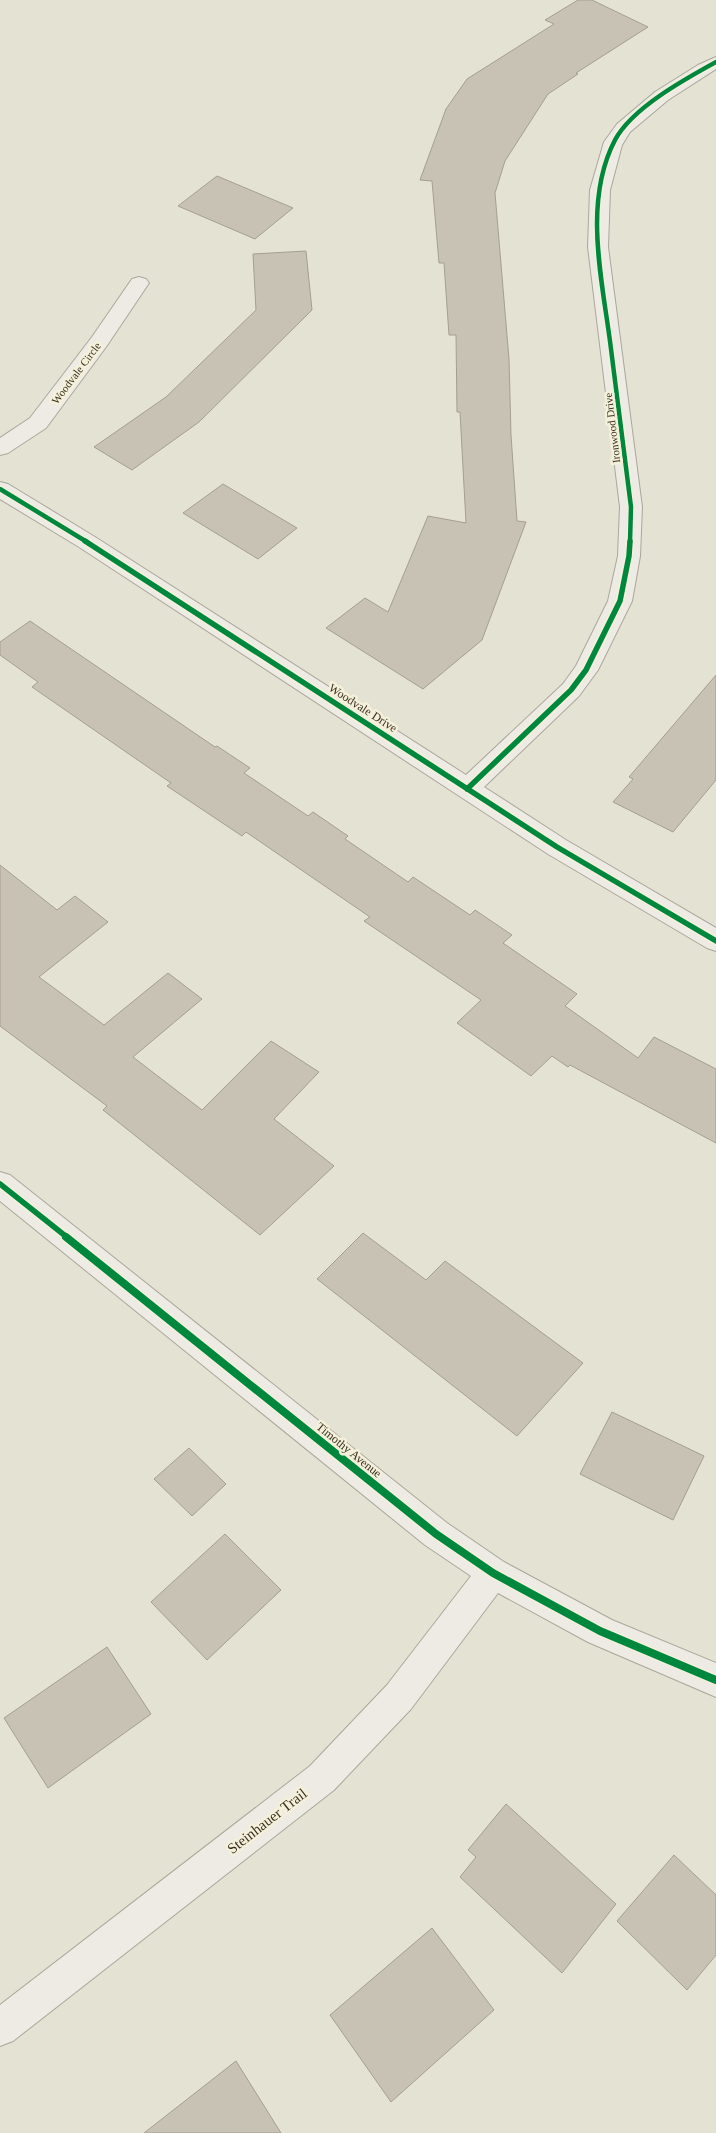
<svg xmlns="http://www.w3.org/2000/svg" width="716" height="2133" viewBox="0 0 716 2133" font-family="'Times New Roman',serif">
	<rect width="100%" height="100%" fill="#e4e2d3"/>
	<!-- building -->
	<path fill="#c8c2b4" stroke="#a59e92" d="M578 0H592L648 27 576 73 578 74 548 94 505 161 495 193 509 359 511 435 517 521 526 522 482 640 423 689 326 628 365 598 388 612 428 516 466 523 460 412H457L456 335H449L444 263H439L432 181 420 180 446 109 467 79 554 24 545 20Z
		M217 176 293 208 255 239 178 206Z
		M306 251 312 310 199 422 132 470 94 447 166 397 256 310 253 254Z
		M223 484 297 528 258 559 183 513Z
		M30 621 215 747 217 746 250 768 244 773 308 816 313 812 348 836 345 839 408 882 413 877 470 915 475 910 512 935 503 943 577 994 565 1006 638 1058 654 1037 716 1069V1143L570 1065 568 1067 552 1056 531 1076 457 1023 481 1000 364 921 370 917 246 832 242 836 167 786 171 783 32 687 38 682 0 655V642Z
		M716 675V780L673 832 613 802 633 779 629 777Z
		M0 865 57 910 75 896 108 922 39 977 104 1025 168 973 202 999 133 1057 202 1110 271 1041 319 1072 274 1119 334 1166 260 1235 103 1110 107 1106 0 1026Z
		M363 1233 426 1280 445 1261 583 1363 517 1436 317 1279Z
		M612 1412 704 1456 673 1520 580 1474Z
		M189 1448 226 1484 192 1516 154 1479Z
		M225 1534 281 1590 207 1660 151 1602Z
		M107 1647 151 1714 48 1788 4 1718Z
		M506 1804 616 1904 562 1973 460 1877 476 1857 468 1850Z
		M674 1855 716 1895V1955L687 1990 617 1921Z
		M432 1928 494 2010 391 2102 330 2015Z
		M236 2061 281 2133H144Z"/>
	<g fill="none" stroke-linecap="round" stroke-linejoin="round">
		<!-- street casing -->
		<g stroke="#aaa79b" stroke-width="2">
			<path id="street" d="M716 57V69L668 100 630 132 622 145 610 190 608 247 642 507 640 556 632 601 598 670 579 696 484 787 566 840 716 928V951L707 948 548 854 79 547 0 499V482L8 484 95 537 466 775 563 684 576 666 608 601 618 556 620 507 588 247 590 190 604 142 617 124 655 92 698 65Z
				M139 277 146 279 149 283 106 347 46 428 8 453 0 455V438L30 418 92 337 132 279Z
				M0 1172 10 1175 447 1523 504 1562 612 1620 716 1663V1697L588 1642 498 1593 411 1709 334 1790 13 2041 0 2046V2005L310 1766 387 1685 471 1576 425 1545 0 1201Z"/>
		</g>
		<!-- street -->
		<use href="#street" fill="#edebe3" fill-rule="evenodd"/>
		<!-- cycleway-far2 casing -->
		<g stroke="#f4f0da" stroke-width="7">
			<path id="cycleway-far2" d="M0 489 87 542
				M630 542 631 507C624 454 618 402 611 349 603 283 582 203 615 140 632 108 685 79 716 62"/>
		</g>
		<!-- cycleway-far1 casing -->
		<g stroke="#f4f0da" stroke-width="9">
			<path id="cycleway-far1" d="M85 541 557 847 716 941
				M467 789 571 690 586 670 620 601 629 556 630 541
				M0 1184 68 1238"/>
		</g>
		<!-- cycleway casing -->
		<g stroke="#f4f0da" stroke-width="11">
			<path id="cycleway" d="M66 1237 436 1534 493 1573 600 1631 716 1680"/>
		</g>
		<!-- cycleway-far2 -->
		<use href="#cycleway-far2" stroke="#00873e" stroke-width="4.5"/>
		<!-- cycleway-far1 -->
		<use href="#cycleway-far1" stroke="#00873e" stroke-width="5.5"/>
		<!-- cycleway -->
		<use href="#cycleway" stroke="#00873e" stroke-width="8"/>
	</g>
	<g text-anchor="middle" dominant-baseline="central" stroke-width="5" stroke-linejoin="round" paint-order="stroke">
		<!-- far-street labels -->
		<g font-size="11" fill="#3a3122" stroke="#f4f0da">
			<text transform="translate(76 373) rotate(-53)">Woodvale Circle</text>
			<text transform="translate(612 428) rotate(-97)">Ironwood Drive</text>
		</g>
		<!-- street labels -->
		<g font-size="12" fill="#3a3122" stroke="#f4f0da">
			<text transform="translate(363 708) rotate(33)">Woodvale Drive</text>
			<text transform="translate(349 1450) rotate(39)">Timothy Avenue</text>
		</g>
		<!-- near-street labels -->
		<g font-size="15" fill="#3a3122" stroke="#f4f0da">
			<text transform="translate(267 1821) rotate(-38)">Steinhauer Trail</text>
		</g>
	</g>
</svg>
